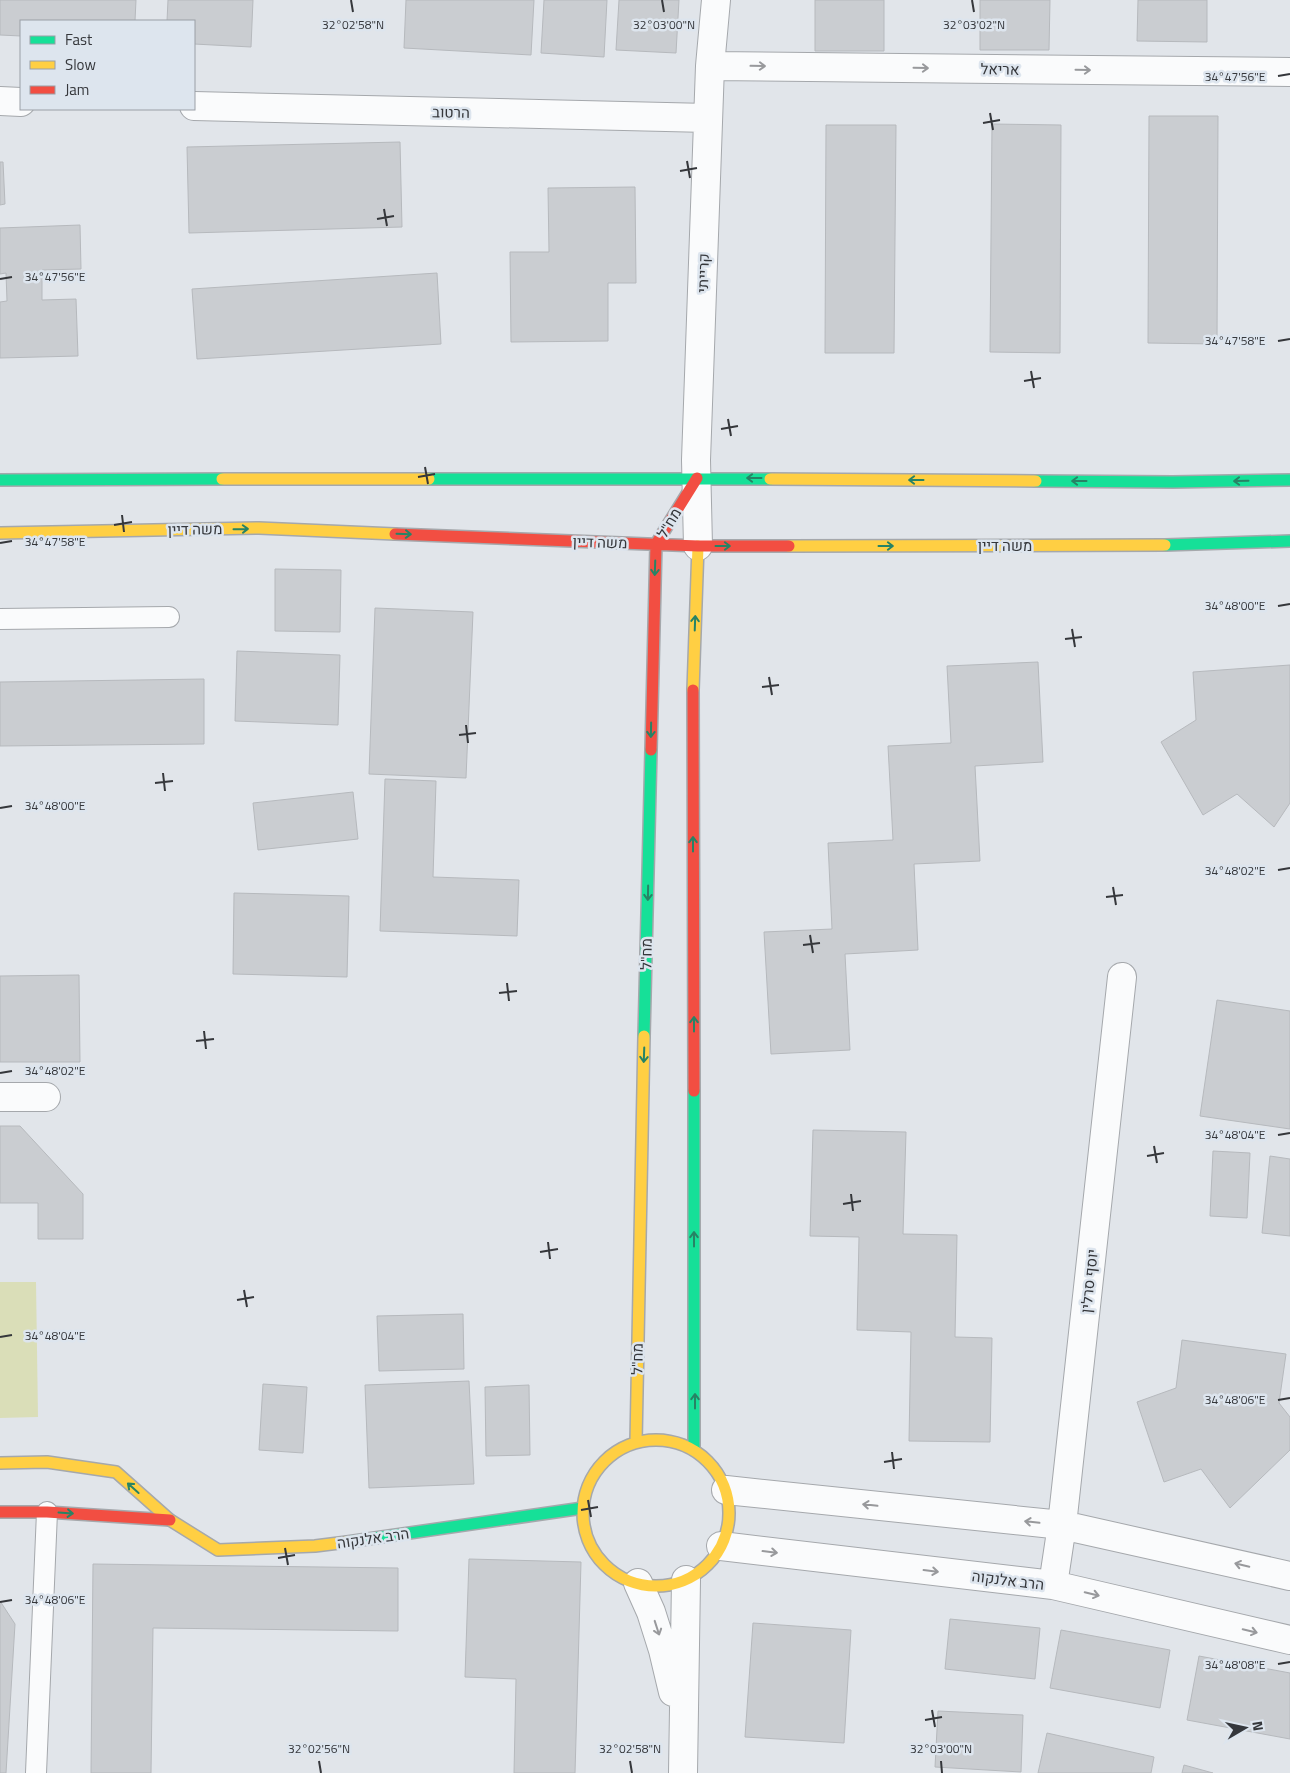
<svg xmlns="http://www.w3.org/2000/svg" width="1290" height="1773" viewBox="0 0 1290 1773" font-family="'Titillium Web',Heebo,sans-serif">
	<rect width="100%" height="100%" fill="#e1e5ea"/>
	<!-- green -->
	<path fill="#dadeb8" d="M0 1282H36L38 1417 0 1418Z"/>
	<!-- building -->
	<path fill="#cacdd1" stroke="#b6b9bd" d="M0 0H136L135 21H21V36L0 35Z
		M168 0H253L251 47 194 44V21H167Z
		M406 0H534L531 55 404 48Z
		M544 0H607L604 57 541 53Z
		M619 0H679L676 53 616 50Z
		M815 0H884V51H815Z
		M980 0H1050L1049 50H980Z
		M1138 0H1207V42L1137 41Z
		M1149 116H1218L1217 344 1148 343Z
		M992 124 1061 125 1060 353 990 352Z
		M826 125H896L894 353H825Z
		M400 142 402 227 189 233 187 147Z
		M0 162H3L5 204 0 205Z
		M635 187 636 283H608V341L511 342 510 252H549L548 188Z
		M80 225 81 269 42 270V300L76 299 78 356 0 358V302L7 301 6 273 0 274V228Z
		M437 273 441 344 197 359 192 289Z
		M275 569 341 570 340 632 275 631Z
		M375 608 473 612 466 778 369 774Z
		M237 651 340 655 338 725 235 721Z
		M1038 662 1043 762 975 766 980 861 914 864 918 950 845 954 850 1050 771 1054 764 932 832 929 828 843 893 840 888 746 951 743 947 666Z
		M1290 665V803L1274 827 1237 794 1203 815 1161 742 1196 720 1193 672Z
		M204 679V744L0 746V682Z
		M385 779 436 781 433 877 519 880 517 936 380 931Z
		M353 792 358 839 258 850 253 803Z
		M234 893 349 896 347 977 233 974Z
		M79 975 80 1062H0V976Z
		M1217 1000 1290 1011V1129L1200 1116Z
		M0 1126H20L83 1194V1239H38V1203H0Z
		M813 1130 906 1132 903 1234 957 1235 955 1337 992 1338 990 1442 909 1441 911 1332 857 1330 859 1237 810 1236Z
		M1213 1151 1250 1153 1247 1218 1210 1216Z
		M1270 1156 1290 1159V1236L1262 1233Z
		M463 1314 464 1369 379 1371 377 1316Z
		M1182 1340 1286 1354 1279 1403 1290 1417V1450L1230 1508 1201 1469 1164 1482 1137 1402 1176 1388Z
		M469 1381 474 1484 369 1488 365 1385Z
		M263 1384 307 1387 303 1453 259 1450Z
		M529 1385 530 1455 486 1456 485 1387Z
		M469 1559 581 1562 575 1773H514L516 1679 465 1677Z
		M93 1564 398 1568V1631L153 1628 151 1773H91Z
		M0 1601 15 1624 6 1773H0Z
		M950 1619 1040 1628 1035 1679 945 1669Z
		M753 1623 851 1630 844 1743 745 1737Z
		M1061 1630 1170 1650 1160 1708 1050 1688Z
		M1199 1656 1290 1673V1739L1187 1720Z
		M938 1711 1023 1715 1021 1772 935 1767Z
		M1047 1733 1154 1757 1151 1773H1038Z
		M1184 1765 1213 1773H1182Z"/>
	<g fill="none" stroke-linecap="round" stroke-linejoin="round">
		<!-- lane casing -->
		<g stroke="#a5a8ac" stroke-width="22">
			<path id="lane" d="M0 619 169 617
				M36 1773 47 1512"/>
		</g>
		<!-- street casing -->
		<g stroke="#a5a8ac" stroke-width="30">
			<path id="street" d="M710 66 1290 72
				M0 101 21 102
				M194 106 708 118
				M698 546 696 460 710 66 716 0
				M0 1097H46
				M726 1490 1062 1525 1290 1576
				M721 1546 1053 1585 1290 1640
				M638 1583 651 1612 663 1650 673 1692
				M1053 1585 1062 1525 1122 977
				M683 1773 686 1580"/>
		</g>
		<!-- fast casing -->
		<g stroke="#a5a8ac" stroke-width="14">
			<path id="fast" d="M429 479H770
				M0 480 222 479
				M1036 481 1173 482 1290 480
				M1165 545 1290 541
				M644 1036 651 750
				M694 1091V1450
				M347 1542 583 1508"/>
		</g>
		<!-- slow casing -->
		<g stroke="#a5a8ac" stroke-width="14">
			<path id="slow" d="M222 479H429
				M770 479 1036 481
				M0 533 259 528 395 534
				M789 546 1165 545
				M693 690 698 546
				M583 1513a73 73 0 1 1 146 0a73 73 0 1 1-146 0Z
				M636 1442 644 1036
				M0 1463 47 1462 116 1472 170 1520 218 1550 315 1546 347 1542"/>
		</g>
		<!-- jam casing -->
		<g stroke="#a5a8ac" stroke-width="14">
			<path id="jam" d="M395 534 698 546H789
				M693 690 694 1091
				M651 750 656 544 697 478
				M0 1512H47L170 1520"/>
		</g>
		<!-- lane -->
		<use href="#lane" stroke="#fafbfc" stroke-width="20"/>
		<!-- street -->
		<use href="#street" stroke="#fafbfc" stroke-width="28"/>
		<!-- fast -->
		<use href="#fast" stroke="#16e098" stroke-width="11"/>
		<!-- slow -->
		<use href="#slow" stroke="#ffcf43" stroke-width="11"/>
		<!-- jam -->
		<use href="#jam" stroke="#f24e42" stroke-width="11"/>
	</g>
	<!-- one-way arrows -->
	<defs><path id="oneway-shaft" d="M-6 0H5M1.5-3L5.5 0L1.5 3" fill="none" stroke-width="1.6" stroke-linecap="round" stroke-linejoin="round" transform="scale(1.25)"/></defs>
	<g stroke="#98999c">
		<use href="#oneway-shaft" transform="translate(758 66) rotate(1)"/>
		<use href="#oneway-shaft" transform="translate(921 68) rotate(1)"/>
		<use href="#oneway-shaft" transform="translate(1083 70) rotate(1)"/>
		<use href="#oneway-shaft" transform="translate(870 1505) rotate(-174)"/>
		<use href="#oneway-shaft" transform="translate(1032 1522) rotate(-174)"/>
		<use href="#oneway-shaft" transform="translate(770 1552) rotate(7)"/>
		<use href="#oneway-shaft" transform="translate(1242 1565) rotate(-167)"/>
		<use href="#oneway-shaft" transform="translate(931 1571) rotate(7)"/>
		<use href="#oneway-shaft" transform="translate(1092 1594) rotate(13)"/>
		<use href="#oneway-shaft" transform="translate(657 1628) rotate(72)"/>
		<use href="#oneway-shaft" transform="translate(1250 1631) rotate(13)"/>
	</g>
	<g stroke="#278365">
		<use href="#oneway-shaft" transform="translate(754 478) rotate(-180)"/>
		<use href="#oneway-shaft" transform="translate(916 480) rotate(-180)"/>
		<use href="#oneway-shaft" transform="translate(1079 481) rotate(-180)"/>
		<use href="#oneway-shaft" transform="translate(1241 481) rotate(179)"/>
		<use href="#oneway-shaft" transform="translate(241 529) rotate(-1)"/>
		<use href="#oneway-shaft" transform="translate(404 534) rotate(2)"/>
		<use href="#oneway-shaft" transform="translate(723 546)"/>
		<use href="#oneway-shaft" transform="translate(886 546)"/>
		<use href="#oneway-shaft" transform="translate(655 568) rotate(92)"/>
		<use href="#oneway-shaft" transform="translate(695 623) rotate(-88)"/>
		<use href="#oneway-shaft" transform="translate(651 730) rotate(91)"/>
		<use href="#oneway-shaft" transform="translate(693 844) rotate(-90)"/>
		<use href="#oneway-shaft" transform="translate(648 893) rotate(91)"/>
		<use href="#oneway-shaft" transform="translate(694 1024) rotate(-90)"/>
		<use href="#oneway-shaft" transform="translate(644 1055) rotate(92)"/>
		<use href="#oneway-shaft" transform="translate(694 1239) rotate(-90)"/>
		<use href="#oneway-shaft" transform="translate(695 1401) rotate(-90)"/>
		<use href="#oneway-shaft" transform="translate(133 1488) rotate(-138)"/>
		<use href="#oneway-shaft" transform="translate(66 1513) rotate(4)"/>
	</g>
	<!-- ticks -->
	<path fill="none" stroke="#35373b" stroke-width="2" d="M351 0 353 12M662 0 664 12M972 0 974 12M1278 76 1290 74M990 113 993 130M983 123 1000 120M687 161 690 178M680 171 697 168M384 209 387 226M377 219 394 216M0 279 12 277M1278 341 1290 339M1031 371 1034 388M1024 381 1041 378M728 419 731 436M721 429 738 426M425 467 428 484M418 477 435 474M122 515 124 532M114 525 132 522M0 543 12 541M1278 606 1290 604M1072 629 1075 647M1065 639 1082 637M769 677 772 695M762 687 779 685M466 725 468 743M459 735 476 733M163 773 165 791M155 783 173 781M0 808 12 806M1278 870 1290 868M1113 887 1116 905M1106 897 1123 895M810 935 813 953M803 945 820 943M507 983 509 1001M499 993 517 991M204 1031 206 1049M196 1041 214 1039M0 1073 12 1071M1278 1135 1290 1133M1154 1146 1157 1163M1147 1156 1164 1153M851 1194 853 1211M843 1204 861 1201M548 1242 550 1259M540 1252 558 1249M244 1290 247 1307M237 1300 254 1297M0 1337 12 1335M1278 1400 1290 1398M892 1452 894 1469M884 1462 902 1459M588 1500 591 1517M581 1510 598 1507M285 1548 288 1565M278 1558 295 1555M0 1602 12 1600M1278 1664 1290 1662M932 1710 935 1727M925 1720 942 1717M319 1761 321 1773M630 1761 632 1773M941 1761 942 1773"/>
	<g text-anchor="middle" dominant-baseline="central" stroke-width="5" stroke-linejoin="round" paint-order="stroke">
		<!-- street labels -->
		<g font-size="15" fill="#35373b" stroke="#dde5ee">
			<text transform="translate(1000 69) rotate(1)">אריאל</text>
			<text transform="translate(451 112) rotate(1)">הרטוב</text>
			<text transform="translate(703 273) rotate(-88)">קרייתי</text>
			<text transform="translate(669 523) rotate(-59)">מח"ל</text>
			<text transform="translate(195 529) rotate(-1)">משה דיין</text>
			<text transform="translate(600 542) rotate(2)">משה דיין</text>
			<text x="1005" y="545">משה דיין</text>
			<text transform="translate(646 954) rotate(-89)">מח"ל</text>
			<text transform="translate(1089 1281) rotate(-84)">יוסף סרלין</text>
			<text transform="translate(637 1359) rotate(-89)">מח"ל</text>
			<text transform="translate(373 1538) rotate(-8)">הרב אלנקוה</text>
			<text transform="translate(1008 1580) rotate(7)">הרב אלנקוה</text>
		</g>
	</g>
	<g font-size="12" text-anchor="middle" fill="#35373b" stroke="#dde5ee" stroke-width="5" stroke-linejoin="round" paint-order="stroke">
		<text x="353" y="29">32°02'58"N</text>
		<text x="664" y="29">32°03'00"N</text>
		<text x="974" y="29">32°03'02"N</text>
		<text x="1235" y="81">34°47'56"E</text>
		<text x="55" y="281">34°47'56"E</text>
		<text x="1235" y="345">34°47'58"E</text>
		<text x="55" y="546">34°47'58"E</text>
		<text x="1235" y="610">34°48'00"E</text>
		<text x="55" y="810">34°48'00"E</text>
		<text x="1235" y="875">34°48'02"E</text>
		<text x="55" y="1075">34°48'02"E</text>
		<text x="1235" y="1139">34°48'04"E</text>
		<text x="55" y="1340">34°48'04"E</text>
		<text x="1235" y="1404">34°48'06"E</text>
		<text x="55" y="1604">34°48'06"E</text>
		<text x="1235" y="1669">34°48'08"E</text>
		<text x="319" y="1753">32°02'56"N</text>
		<text x="630" y="1753">32°02'58"N</text>
		<text x="941" y="1753">32°03'00"N</text>
	</g>
	<!-- legend -->
	<rect x="20" y="20" width="175" height="90" fill="#dde5ee" stroke="#9a9fa6"/>
	<rect x="30" y="36" width="25" height="8" fill="#16e098" stroke="#9a9fa6"/>
	<text x="65" y="45" font-size="15" fill="#35373b">Fast</text>
	<rect x="30" y="61" width="25" height="8" fill="#ffcf43" stroke="#9a9fa6"/>
	<text x="65" y="70" font-size="15" fill="#35373b">Slow</text>
	<rect x="30" y="86" width="25" height="8" fill="#f24e42" stroke="#9a9fa6"/>
	<text x="65" y="95" font-size="15" fill="#35373b">Jam</text>
	<!-- north arrow -->
	<g transform="translate(1245 1728) rotate(81)" stroke="#dde5ee" stroke-width="4" paint-order="stroke">
	<path d="M0-4L9 19L0 12L-9 19Z" fill="#35373b"/>
	<text y="-8" font-size="14" font-weight="bold" text-anchor="middle" fill="#35373b">N</text>
	</g>
</svg>
